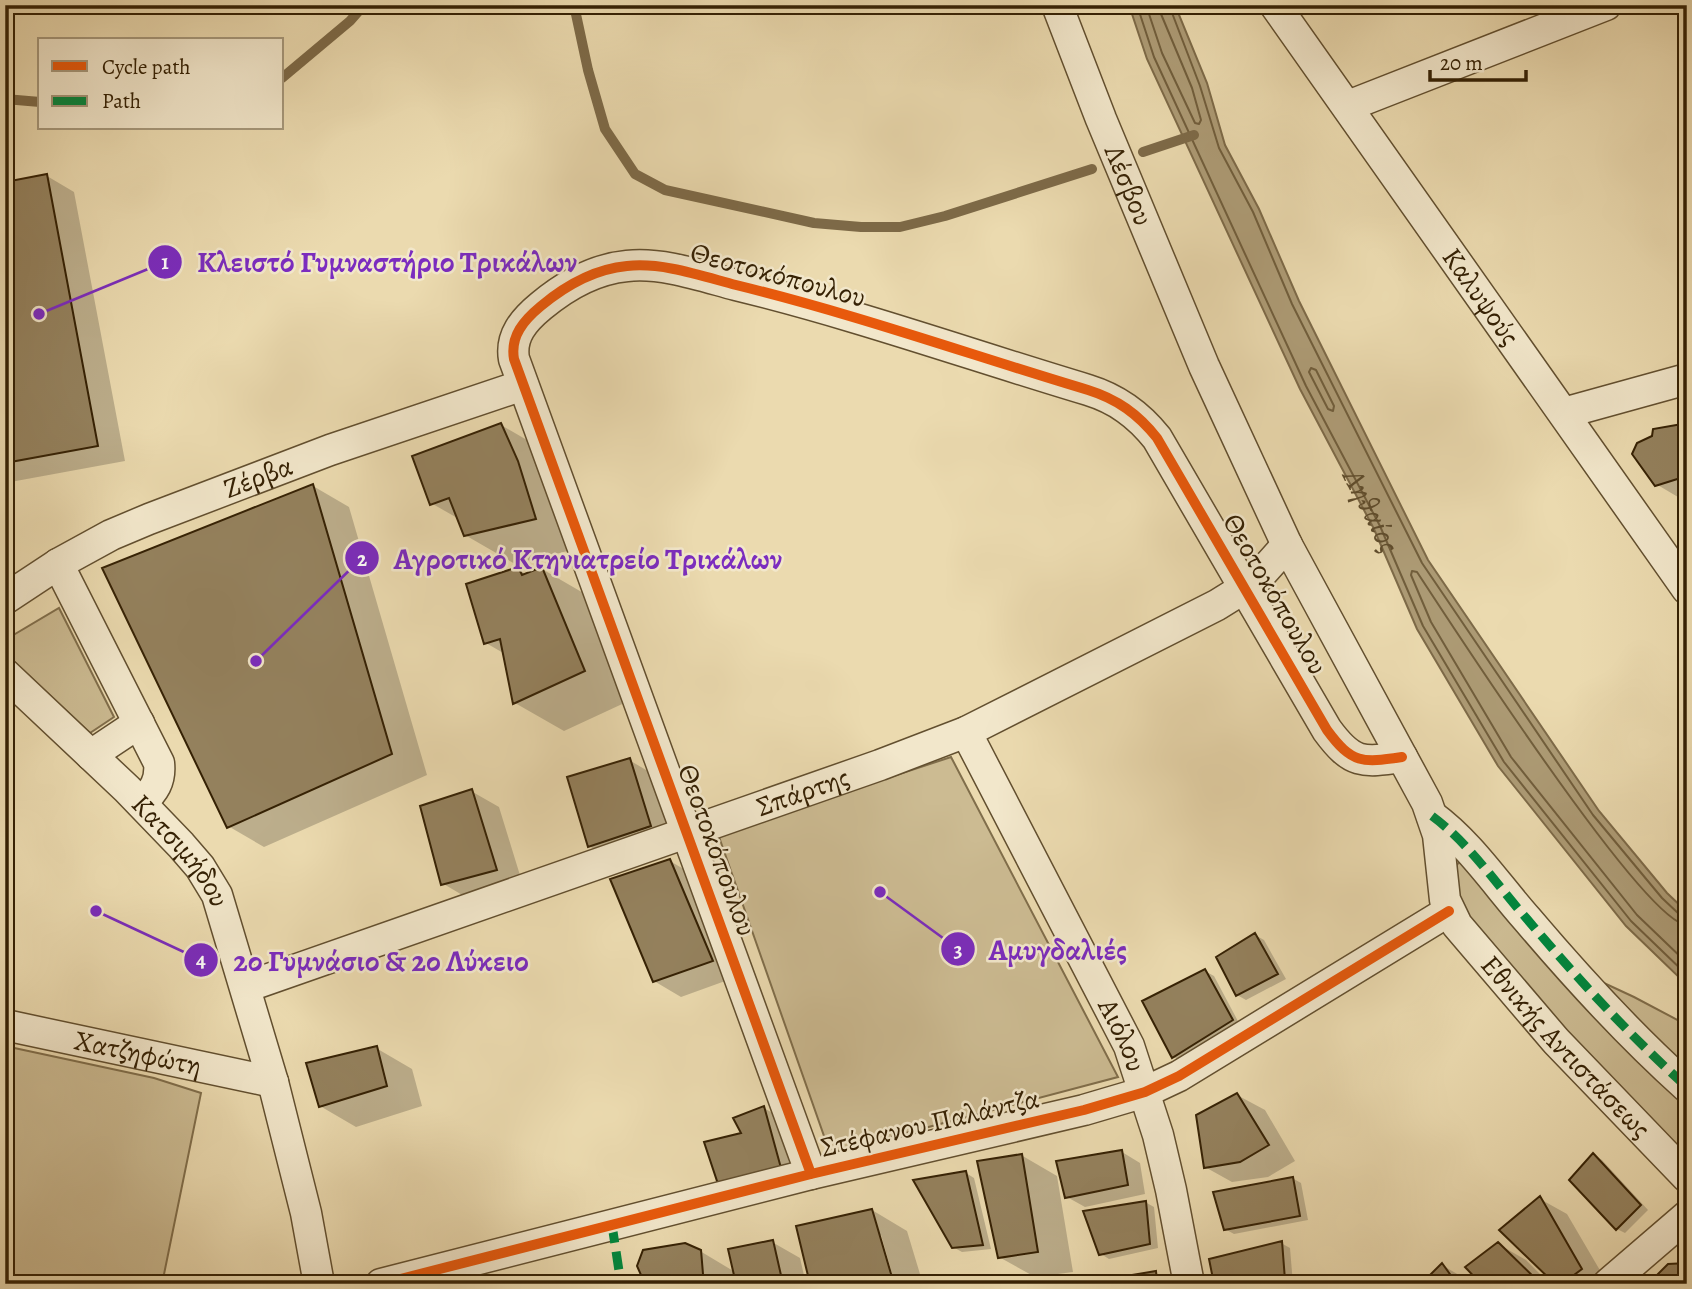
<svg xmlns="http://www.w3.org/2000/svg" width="1692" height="1289" viewBox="0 0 1692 1289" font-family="Alegreya,serif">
	<rect width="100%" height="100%" fill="#ebdaaf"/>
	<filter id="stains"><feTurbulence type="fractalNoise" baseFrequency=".00286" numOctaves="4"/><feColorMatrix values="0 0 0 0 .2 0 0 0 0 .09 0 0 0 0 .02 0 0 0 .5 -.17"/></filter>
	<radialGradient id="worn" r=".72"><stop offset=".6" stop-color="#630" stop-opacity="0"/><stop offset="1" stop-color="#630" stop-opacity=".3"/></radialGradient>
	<!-- green -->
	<path fill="#ccbb92" stroke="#806e4b" stroke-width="2" d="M59 608 114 717 90 733 5 653V640Z
		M951 757 1118 1077 830 1153 718 834Z
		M1460 861 1550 958 1634 997 1687 1025V1162L1522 994 1456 899 1455 867Z
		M5 1046 154 1078 201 1093 162 1284H5Z"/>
	<!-- water -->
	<path fill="#ad9b75" stroke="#7d6a48" stroke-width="2" d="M1129 5H1175L1207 83 1225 145 1259 209 1299 301 1428 560 1599 811 1667 893 1687 912V985L1626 926 1498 766 1417 629 1374 529 1300 389 1147 59Z"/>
	<!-- shadow -->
	<path fill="#0003" d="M47 176 74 192 125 461 5 483V184Z
		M501 425 551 454 584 547 515 564 465 535 459 519 431 503Z
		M1687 426V499L1683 500 1656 484Z
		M313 486 349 507 427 775 264 847 228 826Z
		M518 569 527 575 542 569 592 598 633 699 564 731 515 703 505 654 486 643Z
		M629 760 665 781 686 846 625 867 589 846Z
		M471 791 499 807 523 885 469 899 442 883Z
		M670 861 697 877 739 976 681 997 654 981Z
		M1255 935 1264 940 1286 979 1246 1000 1237 995Z
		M1205 971 1214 976 1240 1025 1182 1061 1173 1057Z
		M376 1048 412 1069 422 1106 356 1127 320 1106Z
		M1237 1095 1265 1110 1295 1161 1268 1177 1232 1182 1205 1167Z
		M764 1108 791 1124 807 1183 747 1198Z
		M1122 1152 1140 1163 1145 1194 1085 1207 1067 1197Z
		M1021 1155 1057 1176 1073 1272 1035 1277 999 1257Z
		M1594 1155 1602 1160 1648 1210 1625 1233 1617 1229Z
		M966 1173 974 1178 991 1249 962 1252 953 1247Z
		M1292 1178 1301 1183 1308 1220 1234 1234 1225 1229Z
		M1540 1199 1567 1214 1608 1284H1557Z
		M1145 1202 1154 1207 1158 1248 1109 1259 1101 1254Z
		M872 1210 907 1231 923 1284H895L881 1235H878Z
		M772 1242 800 1258 806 1284H646L700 1251 735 1272Z
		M1281 1243 1290 1248 1293 1284H1216Z
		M1498 1244 1526 1260 1550 1284H1484Z
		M1442 1265 1469 1281 1471 1284H1423Z
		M1156 1273 1174 1284H1089Z"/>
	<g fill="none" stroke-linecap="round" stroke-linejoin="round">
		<!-- shore -->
		<g stroke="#715e3c" stroke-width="2">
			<path id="s1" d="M1137 5 1154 57 1306 386 1380 526 1423 626 1504 762 1631 921 1687 975"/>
			<path d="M1146 5 1162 53 1195 123 1199 124 1201 120 1192 88 1161 14 1160 5"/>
			<path d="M1169 5 1200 86 1219 148 1253 212 1292 304 1422 563 1593 815 1662 898 1680 915 1687 916"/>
			<path d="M1311 368 1316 370 1334 406 1333 411 1328 409 1309 372Z"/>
			<path d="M1687 925C1644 923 1450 622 1417 572L1412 571 1411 575 1431 622 1511 757 1637 915 1687 963"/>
		</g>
		<!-- stream -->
		<path stroke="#7d6a48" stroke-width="10" d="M574 5 588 70 605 129 635 174 665 190 814 223 861 227H900L945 216 1092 169
			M282 78 350 21 364 5
			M5 99 40 102
			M1143 152 1194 135"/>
	</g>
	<!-- building -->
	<path fill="#94815d" stroke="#352104" stroke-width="2" d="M47 174 98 446 5 463V182Z
		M501 423 518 461 536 519 464 536 449 498 430 505 412 456Z
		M1682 424H1687V476L1655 486 1632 454 1637 443 1652 436 1653 429Z
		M313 484 392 754 227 828 102 568Z
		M1687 508V542L1679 510Z
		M518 567 522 575 542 567 585 671 513 704 500 639 484 644 466 584Z
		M630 758 651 826 588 847 567 777Z
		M472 789 497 870 441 885 420 806Z
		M670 859 713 961 653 982 610 879Z
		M1255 933 1278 974 1236 996 1216 957Z
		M1205 969 1233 1020 1172 1058 1142 1001Z
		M377 1046 387 1086 319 1107 306 1063Z
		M1237 1093 1269 1145 1240 1162 1204 1168 1196 1115Z
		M764 1106 781 1168 718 1184 704 1142 741 1133 733 1118Z
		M1122 1150 1128 1185 1065 1198 1056 1161Z
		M1593 1153 1641 1205 1616 1230 1569 1180Z
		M1022 1154 1038 1252 998 1258 977 1161Z
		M966 1171 983 1245 952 1248 913 1180Z
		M1293 1177 1300 1216 1224 1230 1213 1192Z
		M1540 1196 1582 1269 1562 1284H1555L1499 1230Z
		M1146 1201 1150 1244 1099 1255 1083 1211Z
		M872 1209 894 1284H810L796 1226Z
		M773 1240 783 1284H736L728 1249Z
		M1282 1241 1285 1280 1268 1284H1214L1209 1259Z
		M1498 1242 1541 1284H1481L1465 1267Z
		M685 1243 701 1250 703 1274 693 1284H645L637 1266 643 1250Z
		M1442 1263 1457 1284H1421Z
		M1687 1263V1284H1648L1668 1264Z
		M1156 1271 1157 1282 1152 1284H1078Z
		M593 1278 594 1284 539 1283Z"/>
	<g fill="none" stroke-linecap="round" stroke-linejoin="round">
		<!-- street casing -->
		<g stroke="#624f2f" stroke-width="33">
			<g id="street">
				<path id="s2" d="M1057 5 1101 119 1204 366 1287 545 1427 803 1438 835 1445 900 1457 925 1556 1041 1687 1177"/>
				<path id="s3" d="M1275 5 1687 589"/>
				<path d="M1348 106 1606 5"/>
				<path d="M1564 413 1687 379"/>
				<path d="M58 564 159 763C161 781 154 791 141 803"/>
				<path id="s4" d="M5 599 58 564 111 535 149 519 330 450 523 385"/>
				<path id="s5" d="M5 674 127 789 181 845 200 867 217 895 273 1082 306 1213 319 1284"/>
				<path id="s6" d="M966 732 1129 1046 1158 1135 1171 1190 1189 1284"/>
				<path d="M91 755 139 723"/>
				<path d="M1432 816C1470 844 1496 884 1527 919 1577 978 1629 1035 1687 1087"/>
				<path id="s7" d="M246 987 880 765 966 732 1217 605 1254 582 1287 545"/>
				<path id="s8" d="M5 1025 273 1082"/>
				<path d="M811 1174 514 359C510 336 524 320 541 306 565 286 595 269 627 266 662 262 702 276 736 285 855 314 971 355 1088 390 1117 399 1138 414 1157 438L1327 730C1352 764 1362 763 1402 757"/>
				<path d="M381 1284 811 1174 1084 1110 1145 1092 1179 1076 1449 911"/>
				<path d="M1608 1284 1687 1216"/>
			</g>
		</g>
		<!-- street -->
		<use href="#street" stroke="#f2e7cb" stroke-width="30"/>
		<!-- quiet -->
		<path stroke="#00873e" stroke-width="9" stroke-dasharray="18 9" stroke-linecap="butt" d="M1432 816C1470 844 1496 884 1527 919 1577 978 1629 1035 1687 1087
			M612 1225 621 1284"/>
		<!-- cycleway casing -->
		<g stroke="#f2e7cb" stroke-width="15">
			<path id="cycleway" d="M811 1174 514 359C510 336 524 320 541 306 565 286 595 269 627 266 662 262 702 276 736 285 855 314 971 355 1088 390 1117 399 1138 414 1157 438L1327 730C1352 764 1362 763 1402 757
				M381 1284 811 1174 1084 1110 1145 1092 1179 1076 1449 911"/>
		</g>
		<!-- cycleway -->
		<use href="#cycleway" stroke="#e8590c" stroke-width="10"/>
	</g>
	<g text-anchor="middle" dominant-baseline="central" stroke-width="5" stroke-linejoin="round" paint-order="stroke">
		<!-- street labels -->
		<g font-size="28" fill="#352104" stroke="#f2e7cb">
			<text stroke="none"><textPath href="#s2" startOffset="194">Λέσβου</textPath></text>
			<text transform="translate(778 275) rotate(15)">Θεοτοκόπουλου</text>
			<text stroke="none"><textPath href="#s3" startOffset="357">Καλυψούς</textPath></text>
			<text stroke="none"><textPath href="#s4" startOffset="282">Ζέρβα</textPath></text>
			<text transform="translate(1275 594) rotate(60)">Θεοτοκόπουλου</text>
			<text stroke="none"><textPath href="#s7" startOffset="590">Σπάρτης</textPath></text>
			<text transform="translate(717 850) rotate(70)">Θεοτοκόπουλου</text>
			<text stroke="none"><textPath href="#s5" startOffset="250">Κατσιμήδου</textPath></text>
			<text stroke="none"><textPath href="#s6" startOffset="341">Αιόλου</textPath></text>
			<text stroke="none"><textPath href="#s2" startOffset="1171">Εθνικής Αντιστάσεως</textPath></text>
			<text stroke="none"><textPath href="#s8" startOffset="136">Χατζηφώτη</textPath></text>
			<text transform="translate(930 1123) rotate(-13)">Στέφανου Παλάντζα</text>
		</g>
		<!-- water labels -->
		<g font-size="30" font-style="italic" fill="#5f4c2c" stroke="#f2e7cb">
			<text stroke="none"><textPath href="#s1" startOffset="558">Ληθαίος</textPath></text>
		</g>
	</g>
	<!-- callouts -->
	<path fill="none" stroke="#7b2cbf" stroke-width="2.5" d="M39 314L165 262M256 661L362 558M880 892L958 949M96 911L201 960"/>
	<g fill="#7b2cbf" stroke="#f2e7cb" stroke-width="2.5">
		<circle cx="39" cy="314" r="7"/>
		<circle cx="256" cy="661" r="7"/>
		<circle cx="880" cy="892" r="7"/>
		<circle cx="96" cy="911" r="7"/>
		<circle cx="165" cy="262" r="18"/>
		<circle cx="362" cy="558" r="18"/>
		<circle cx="958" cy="949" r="18"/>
		<circle cx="201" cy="960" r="18"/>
	</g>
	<g font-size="21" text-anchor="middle" font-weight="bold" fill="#fff">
		<text x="165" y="269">1</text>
		<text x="362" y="566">2</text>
		<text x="958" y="957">3</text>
		<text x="201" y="967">4</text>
	</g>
	<g font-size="30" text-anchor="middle" font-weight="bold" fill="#7b2cbf" stroke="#f2e7cb" stroke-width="5" stroke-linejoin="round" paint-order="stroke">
		<text x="387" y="272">Κλειστό Γυμναστήριο Τρικάλων</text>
		<text x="588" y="569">Αγροτικό Κτηνιατρείο Τρικάλων</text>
		<text x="1058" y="960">Αμυγδαλιές</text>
		<text x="381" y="971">2ο Γυμνάσιο &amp; 2ο Λύκειο</text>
	</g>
	<!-- margin -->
	<rect width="1692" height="1289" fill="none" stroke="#ebdaaf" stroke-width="28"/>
	<rect x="7" y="7" width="1678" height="1275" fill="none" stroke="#352104" stroke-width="3.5"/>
	<rect x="14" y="14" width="1664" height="1261" fill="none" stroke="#352104" stroke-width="2"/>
	<!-- legend -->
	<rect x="38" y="38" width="245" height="91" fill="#f2e7cb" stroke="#a6987b" stroke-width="2"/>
	<rect x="52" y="61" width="35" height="10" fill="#e8590c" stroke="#a6987b" stroke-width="2"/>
	<text x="102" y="74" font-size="21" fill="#352104">Cycle path</text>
	<rect x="52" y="96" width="35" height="10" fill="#00873e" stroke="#a6987b" stroke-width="2"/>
	<text x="102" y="108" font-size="21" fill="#352104">Path</text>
	<!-- scale -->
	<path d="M1430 70v10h96v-10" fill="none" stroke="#352104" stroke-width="3.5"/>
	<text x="1440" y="70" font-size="21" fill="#352104" stroke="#f2e7cb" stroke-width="5" paint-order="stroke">20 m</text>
	<rect width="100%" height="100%" filter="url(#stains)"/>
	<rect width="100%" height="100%" fill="url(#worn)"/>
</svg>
